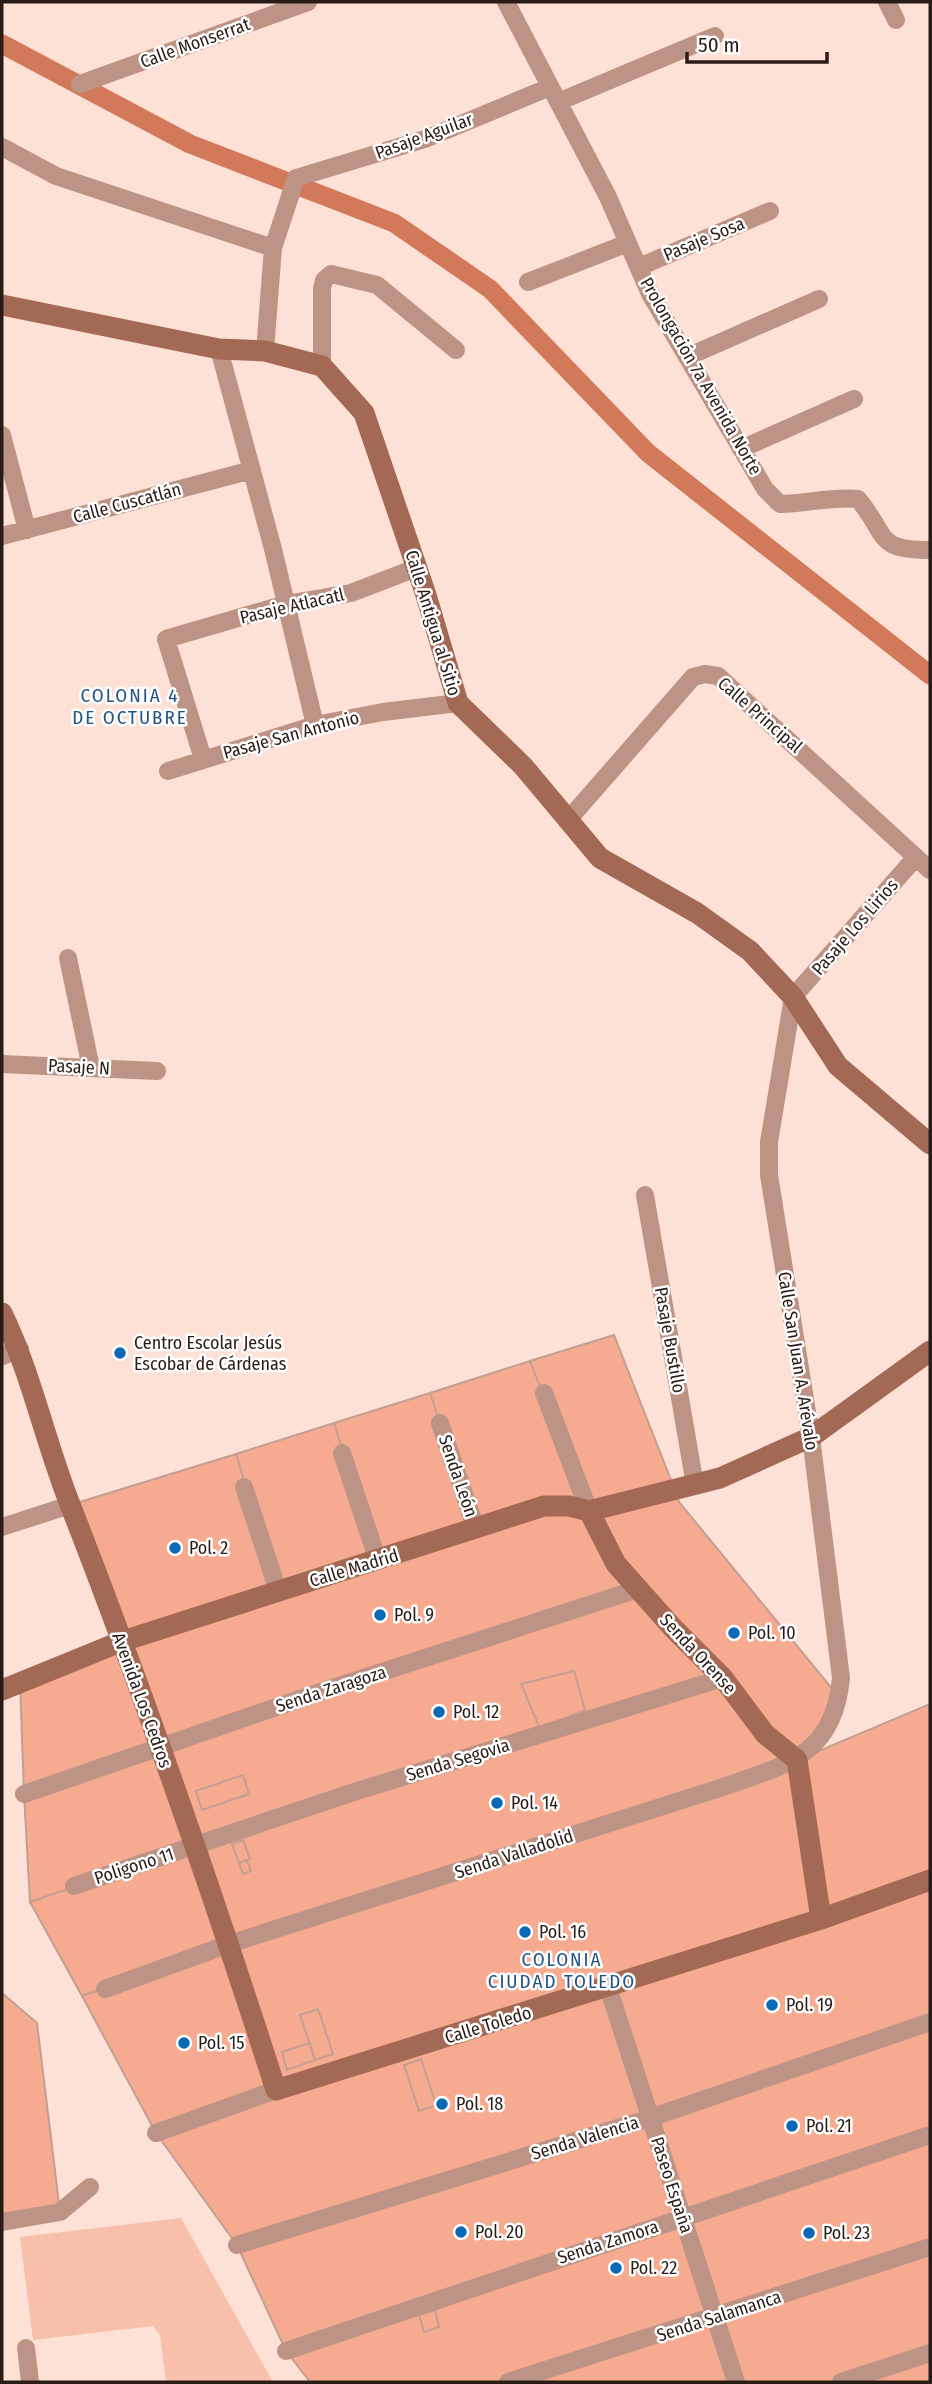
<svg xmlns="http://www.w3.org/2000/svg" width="932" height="2384" viewBox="0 0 932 2384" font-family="'Fira Sans Condensed',sans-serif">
	<rect width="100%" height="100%" fill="#fee1d6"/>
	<!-- green -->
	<path fill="#f8bfaa" d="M181 2218 273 2382H166L160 2335 153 2326 33 2340 20 2237Z"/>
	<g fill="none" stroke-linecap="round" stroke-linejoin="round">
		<!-- canal -->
		<path stroke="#d17958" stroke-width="19" d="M2 44 190 144 394 223 490 289 648 453 930 675"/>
	</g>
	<!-- building -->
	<path fill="#f6ab90" stroke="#c29f93" stroke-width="2" d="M614 1335 675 1490 589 1511 530 1361Z
		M530 1361 589 1511 544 1506 476 1529 430 1393Z
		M430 1393 476 1529 378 1561 334 1423Z
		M334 1423 378 1561 278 1591 236 1454Z
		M236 1454 278 1591 120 1642 70 1505Z
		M675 1490 679 1502 839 1697 797 1760 616 1564 589 1511Z
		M569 1506 589 1511 638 1589 159 1746 120 1642Z
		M638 1589 723 1678 193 1846 159 1746Z
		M120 1642 159 1746 24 1794 20 1682Z
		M574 1671 585 1710 540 1729 521 1684Z
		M723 1678 797 1760 229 1944 193 1846Z
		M930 1704V1879L821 1919 797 1760Z
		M159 1746 193 1846 30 1902 24 1794Z
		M797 1760 821 1919 276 2090 229 1944Z
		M797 1760 821 1919 276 2090 229 1944Z
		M243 1775 249 1794 202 1810 196 1791Z
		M243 1840 250 1859 239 1863 232 1844Z
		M193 1846 229 1944 82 1996 30 1902Z
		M247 1860 251 1871 243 1874 239 1863Z
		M930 1881V2022L650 2118 608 1987Z
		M229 1944 276 2090 156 2133 82 1996Z
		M608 1987 650 2118 237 2245 156 2133Z
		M2 1993 37 2023 60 2212 2 2222Z
		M318 2009 333 2054 315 2060 300 2015Z
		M930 2022V2135L682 2218 650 2118Z
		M310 2043 315 2060 287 2070 282 2052Z
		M421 2059 436 2105 419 2111 404 2065Z
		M650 2118 682 2218 286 2351 237 2245Z
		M930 2135V2248L714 2318 682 2218Z
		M682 2218 714 2318 508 2382H310L286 2351Z
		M930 2248V2352L840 2382H736L714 2318Z
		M435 2310 439 2327 424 2332 419 2315Z
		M714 2318 736 2382H508Z
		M930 2352V2382H840Z"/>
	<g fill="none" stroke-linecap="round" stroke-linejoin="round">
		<!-- street -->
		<path stroke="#bc9384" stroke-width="18" d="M506 2 608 197 650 294 765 489 780 504C806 504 832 496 858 499 889 536 874 550 930 550
			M887 2 896 20
			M80 84 308 2
			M558 102 715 36
			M2 147 56 176 273 248 265 351
			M273 248 296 178 425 139 550 87
			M639 267 770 211
			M528 282 628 243
			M219 349 273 549 315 725
			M687 357 819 299
			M322 366V289L324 280 331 274 377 285 456 350
			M2 435 27 530
			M741 449 854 399
			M2 536 252 470
			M203 759 166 639 286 604 351 593 416 568
			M168 771 315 725 383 712 458 703
			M568 820 693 677 705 674 718 676 930 870
			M68 958 91 1068
			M2 1064 157 1071
			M645 1195 695 1485
			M2 1356 20 1349
			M544 1393 589 1511
			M440 1423 476 1529
			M342 1453 378 1561
			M244 1487 278 1591
			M2 1527 70 1505
			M24 1794 320 1692 638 1589
			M74 1886 354 1792 723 1678
			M608 1987 736 2382
			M105 1989 229 1944 717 1789C782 1766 834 1758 841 1678L811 1437 769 1175V1142L793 997 916 857
			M156 2133 276 2090
			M2 2222 60 2212 90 2187
			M237 2245 650 2118 930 2022
			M26 2348 30 2382
			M286 2351 930 2135
			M508 2382 930 2247
			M841 2382 930 2353"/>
		<!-- secondary -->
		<path stroke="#a36954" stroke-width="21" d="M2 305 219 349 265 351 322 366 364 413 426 595 458 703 523 766 600 858 697 913 750 951 793 997 838 1066 930 1144
			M2 1313C32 1375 45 1442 71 1507 146 1699 213 1894 276 2090L821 1919 930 1880
			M589 1511 616 1564 673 1628 723 1678 765 1734 797 1760 821 1919
			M2 1690 120 1642 544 1506H569L589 1511 720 1478 811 1437 930 1351"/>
	</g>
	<!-- markers -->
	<g fill="#0c69b6" stroke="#fff" stroke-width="2.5">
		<circle cx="120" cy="1353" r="7"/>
		<circle cx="175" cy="1548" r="7"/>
		<circle cx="380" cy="1615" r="7"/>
		<circle cx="734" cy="1633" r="7"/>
		<circle cx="439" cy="1712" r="7"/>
		<circle cx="497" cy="1803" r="7"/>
		<circle cx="525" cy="1932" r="7"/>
		<circle cx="772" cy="2005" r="7"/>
		<circle cx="184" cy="2043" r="7"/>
		<circle cx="442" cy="2104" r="7"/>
		<circle cx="792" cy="2126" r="7"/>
		<circle cx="461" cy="2232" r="7"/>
		<circle cx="809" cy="2233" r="7"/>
		<circle cx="616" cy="2268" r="7"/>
	</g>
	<g text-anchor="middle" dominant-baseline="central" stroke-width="5" stroke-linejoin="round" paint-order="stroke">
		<!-- street labels -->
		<g font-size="18" fill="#291c17" stroke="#fff">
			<text transform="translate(195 43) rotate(-20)">Calle Monserrat</text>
			<text transform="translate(424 136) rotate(-20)">Pasaje Aguilar</text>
			<text transform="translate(704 239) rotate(-23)">Pasaje Sosa</text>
			<text transform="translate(701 376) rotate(60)">Prolongación 7a Avenida Norte</text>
			<text transform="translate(127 503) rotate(-15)">Calle Cuscatlán</text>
			<text transform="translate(292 606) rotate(-13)">Pasaje Atlacatl</text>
			<text transform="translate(433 623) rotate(73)">Calle Antigua al Sitio</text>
			<text transform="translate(760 715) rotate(41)">Calle Principal</text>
			<text transform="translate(291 735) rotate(-15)">Pasaje San Antonio</text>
			<text transform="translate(855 927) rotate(-49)">Pasaje Los Lirios</text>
			<text transform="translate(79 1067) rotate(3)">Pasaje N</text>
			<text transform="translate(670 1340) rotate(80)">Pasaje Bustillo</text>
			<text transform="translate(798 1361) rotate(81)">Calle San Juan A. Arévalo</text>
			<text transform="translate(458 1476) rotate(71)">Senda León</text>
			<text transform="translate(354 1568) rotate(-17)">Calle Madrid</text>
			<text transform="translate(698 1654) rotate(47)">Senda Orense</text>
			<text transform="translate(331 1689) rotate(-18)">Senda Zaragoza</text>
			<text transform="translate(142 1700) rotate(70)">Avenida Los Cedros</text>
			<text transform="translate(458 1760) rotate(-17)">Senda Segovia</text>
			<text transform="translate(514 1854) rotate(-18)">Senda Valladolid</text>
			<text transform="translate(134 1866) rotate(-18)">Poligono 11</text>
			<text transform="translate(488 2025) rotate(-17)">Calle Toledo</text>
			<text transform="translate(585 2138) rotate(-17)">Senda Valencia</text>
			<text transform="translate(672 2185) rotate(72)">Paseo España</text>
			<text transform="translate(608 2242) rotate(-18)">Senda Zamora</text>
			<text transform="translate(719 2316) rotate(-18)">Senda Salamanca</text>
		</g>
		<!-- poi labels -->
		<g font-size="18" fill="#291c17" stroke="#fff" text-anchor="start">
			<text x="134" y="1343">Centro Escolar Jesús<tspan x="134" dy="21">Escobar de Cárdenas</tspan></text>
			<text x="189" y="1548">Pol. 2</text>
			<text x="394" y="1615">Pol. 9</text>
			<text x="748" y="1633">Pol. 10</text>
			<text x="453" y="1712">Pol. 12</text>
			<text x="511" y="1803">Pol. 14</text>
			<text x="539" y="1932">Pol. 16</text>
			<text x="786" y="2005">Pol. 19</text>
			<text x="198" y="2043">Pol. 15</text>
			<text x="456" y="2104">Pol. 18</text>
			<text x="806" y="2126">Pol. 21</text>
			<text x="475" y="2232">Pol. 20</text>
			<text x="823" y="2233">Pol. 23</text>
			<text x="630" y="2268">Pol. 22</text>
		</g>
		<!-- neighbourhood labels -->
		<g font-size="19" letter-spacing="2" fill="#205487" stroke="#fff">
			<text x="130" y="695">COLONIA 4<tspan x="130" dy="22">DE OCTUBRE</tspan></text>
			<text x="562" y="1959">COLONIA<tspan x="562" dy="22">CIUDAD TOLEDO</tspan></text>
		</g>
	</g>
	<!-- border -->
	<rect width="932" height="2384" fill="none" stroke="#291c17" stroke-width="7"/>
	<!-- scale -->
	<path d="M687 52v10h140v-10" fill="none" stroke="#291c17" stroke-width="3.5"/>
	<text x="698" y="52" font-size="21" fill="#291c17" stroke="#ffffff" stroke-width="5" paint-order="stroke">50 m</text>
</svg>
